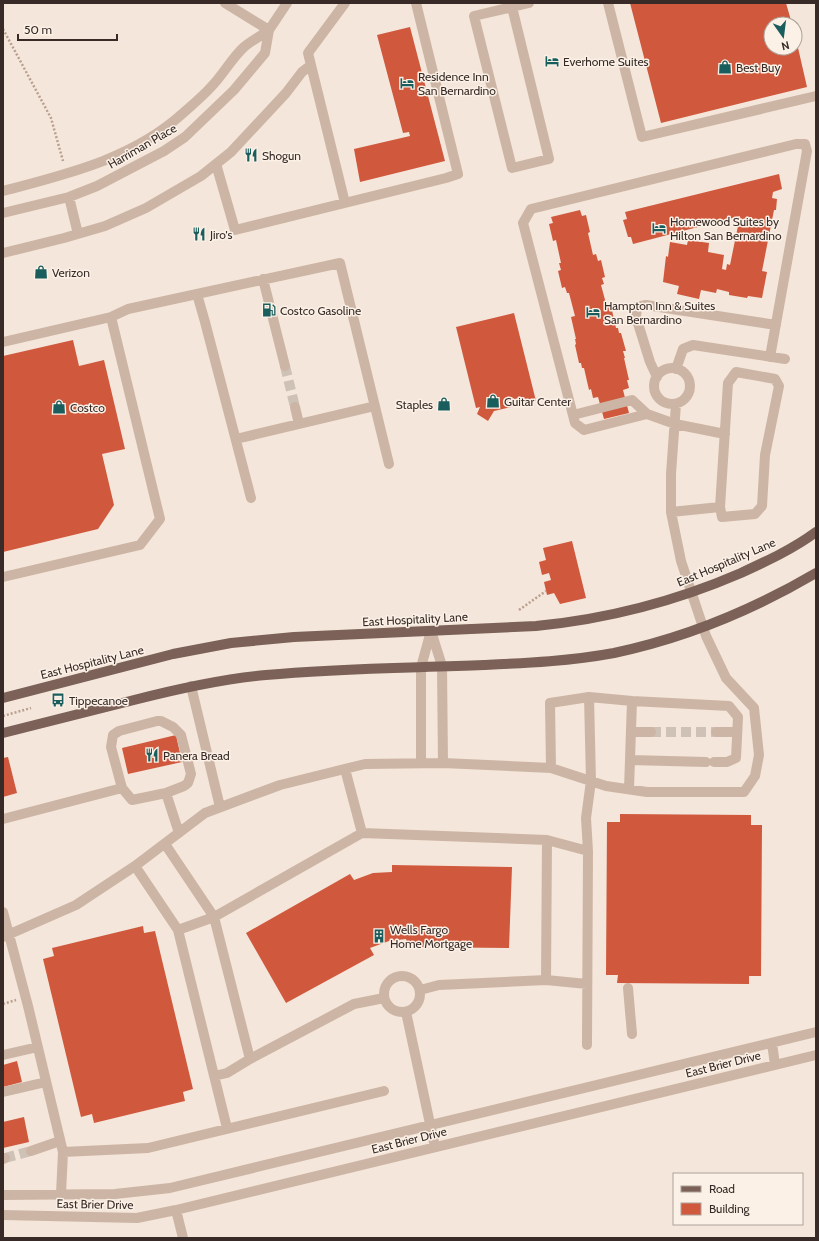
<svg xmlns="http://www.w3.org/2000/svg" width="819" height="1241" viewBox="0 0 819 1241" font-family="Cabin,sans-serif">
	<rect width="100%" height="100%" fill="#f4e6da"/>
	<!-- building -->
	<path fill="#d0583d" d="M630 3H786L792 24H771V48H795L796 39 807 87 661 123Z
		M410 27 445 161 360 182 354 149 410 136 409 132 403 133 377 35Z
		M779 174 782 189 773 192 772 198 777 199 776 210H774L762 271 767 272 762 298 748 296 747 298 729 295V292L717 289 716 293 701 290 699 299 677 294 679 286 663 282 666 256 668 257 670 242 687 245 688 240 709 243 708 252 724 255 722 269 726 270 727 264 730 265 740 216 633 244 631 237H628L623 220 627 219 625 212Z
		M580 210 582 216 586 215 590 232 588 233 593 255 596 254 598 261 601 260 605 277 602 278 604 284 601 285 607 307 611 306 616 328H618L619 333H621L626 351H623L625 358H624L629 380H627L629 388 623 390 629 413 604 419 598 397 593 398 591 389 589 390 584 368H582L581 363H579L575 345 576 344 575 339H576L571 317 575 316 569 293H567L565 287 562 288 558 271 561 270 559 263H561L556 240 553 241 549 224 553 223 551 217Z
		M514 313 536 401 494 411 488 421 477 414 480 407 476 408 456 327Z
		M73 340 79 366 104 360 125 449 102 454 114 505 98 529 3 552V356Z
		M572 541 586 598 560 604 554 593 547 595 544 582 551 580 549 573 542 575 539 562 546 560 543 548Z
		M176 735 182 762 128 774 122 748Z
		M8 757 17 793 3 797V758Z
		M620 814 751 815V825H762L761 976H749V984L617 983 618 975H606L607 822H620Z
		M392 865 512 867 509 948 408 947 406 939 389 941 370 948 374 955 286 1003 246 933 350 874 354 880 373 873 392 872Z
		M143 926 144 933 155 931 193 1089 183 1092 185 1101 94 1123 92 1114 81 1117 43 959 54 956 52 948Z
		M17 1061 22 1082 3 1087V1065Z
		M24 1117 29 1142 3 1148V1122Z"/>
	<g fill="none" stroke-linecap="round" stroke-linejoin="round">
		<!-- minor-tunnel -->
		<path stroke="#cec1b6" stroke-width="10" stroke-dasharray="10 5" stroke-linecap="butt" d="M285 366 295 407
			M651 732H716
			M5 1158 31 1151"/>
		<!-- path -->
		<path stroke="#b99f8f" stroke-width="2.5" stroke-dasharray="2 2" stroke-linecap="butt" d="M3 29 51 118 63 161
			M519 610 546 591
			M3 716 31 708
			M3 1004 16 1000"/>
		<!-- minor -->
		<path stroke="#cdb5a5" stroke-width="10" d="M225 3 269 30
			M608 3 642 137 816 96
			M512 7 549 159 512 168 474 16 529 3
			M216 164 235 230 446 178 458 174 416 3
			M3 191C67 174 132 159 182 114 192 105 202 97 211 87 223 75 231 59 244 47 251 41 261 36 269 30
			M69 197 78 234
			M345 203 308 53 345 3
			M3 213 69 197 97 186 164 151 185 137 234 90 265 53 269 30 287 3
			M3 253 64 238 105 226 146 208 201 176 231 152 286 93 302 72 311 65
			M263 279 285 366
			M197 294 340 263 389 464
			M3 342 111 317
			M654 386a18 18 0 1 1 36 0a18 18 0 1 1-36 0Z
			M676 369 683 349 693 345 785 359
			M657 377 650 362 636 317 637 307 646 305 776 325
			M295 407 299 424
			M573 415 632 400 647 414
			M725 434 675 424 647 414 584 430 575 423 523 223 531 209 796 144H805L807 151 770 357
			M236 439 375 406
			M671 512 720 507 728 383 736 372 775 379 779 386 765 455 762 506 755 514 722 517 720 507
			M3 577 140 545 160 519 111 317 128 309 197 294 205 322 251 498
			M431 631 442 666 443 763
			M191 686 220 807
			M632 701 729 706 738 717 736 758 727 762H714
			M631 732H651
			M716 732H737
			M630 760 706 762
			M421 763V667L431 631
			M551 768 550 703 589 697 632 701 629 789
			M345 769 362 833
			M122 788 111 747 113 735 119 731 157 721H161L173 727 181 735 191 774 188 783 184 786 166 793
			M3 819 122 788 132 800 166 793 179 833
			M165 844 214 917 250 1059
			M135 866 178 930 227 1128
			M3 912 28 1006 63 1152 61 1194
			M178 930 214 917 362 833 547 840 588 851
			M3 937 76 905 135 866 205 813 280 785 365 764 443 763 551 768 606 786 647 792H744L755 776 759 755 754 708 726 678 706 636 681 561 671 512V474L676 404
			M384 994a18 18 0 1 1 36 0a18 18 0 1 1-36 0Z
			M546 980 547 840
			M628 988 632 1034
			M420 990 439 985 546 980 587 984
			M406 1012 435 1147
			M772 1043 775 1065
			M587 1045 588 851 586 818 591 781 589 697
			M3 1055 38 1047
			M214 1076 227 1073 250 1059 354 1004 384 998
			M3 1092 46 1082
			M31 1151 60 1141
			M63 1152 148 1148 384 1091
			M3 1159 5 1158
			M3 1195 115 1194 170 1188 816 1032
			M176 1210 183 1238
			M3 1215 137 1218 176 1210 816 1055"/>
		<!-- major -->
		<path stroke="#7b6157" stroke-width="10" d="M3 698 173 654 231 643 294 637 536 626C608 619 674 602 741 573 767 561 793 549 816 532
			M3 733C46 722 90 711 134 700 177 689 220 679 266 675 338 668 411 668 484 665 527 663 571 661 614 653 685 638 753 610 816 573"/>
	</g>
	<!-- icons -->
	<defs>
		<g id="hotel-bare" transform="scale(1.08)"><path d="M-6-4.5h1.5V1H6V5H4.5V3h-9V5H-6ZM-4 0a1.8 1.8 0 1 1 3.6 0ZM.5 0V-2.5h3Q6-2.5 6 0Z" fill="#195d5d" stroke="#fbf1e7" stroke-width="2.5" paint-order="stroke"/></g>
		<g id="shop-bare" transform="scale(1.08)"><path d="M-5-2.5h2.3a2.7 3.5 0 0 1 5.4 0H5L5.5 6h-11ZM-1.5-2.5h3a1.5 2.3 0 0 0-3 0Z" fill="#195d5d" stroke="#fbf1e7" stroke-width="2.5" paint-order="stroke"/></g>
		<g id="restaurant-bare" transform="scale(1.08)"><path d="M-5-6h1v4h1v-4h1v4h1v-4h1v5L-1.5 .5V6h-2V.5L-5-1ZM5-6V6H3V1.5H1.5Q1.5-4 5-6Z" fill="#195d5d" stroke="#fbf1e7" stroke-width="2.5" paint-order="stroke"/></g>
		<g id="fuel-bare" transform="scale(1.08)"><path d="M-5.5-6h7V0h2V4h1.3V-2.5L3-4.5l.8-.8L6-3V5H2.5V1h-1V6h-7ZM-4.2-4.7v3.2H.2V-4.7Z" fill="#195d5d" stroke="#fbf1e7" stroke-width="2.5" paint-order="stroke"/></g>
		<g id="bus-bare" transform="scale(1.08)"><path d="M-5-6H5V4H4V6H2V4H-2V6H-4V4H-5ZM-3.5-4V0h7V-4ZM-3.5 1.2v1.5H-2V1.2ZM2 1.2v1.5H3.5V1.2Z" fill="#195d5d" stroke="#fbf1e7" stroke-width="2.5" paint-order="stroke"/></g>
		<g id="building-bare" transform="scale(1.08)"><path d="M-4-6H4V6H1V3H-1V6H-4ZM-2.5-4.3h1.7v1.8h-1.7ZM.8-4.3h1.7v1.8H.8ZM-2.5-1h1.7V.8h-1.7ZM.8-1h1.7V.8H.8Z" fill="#195d5d" stroke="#fbf1e7" stroke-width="2.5" paint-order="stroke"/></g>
	</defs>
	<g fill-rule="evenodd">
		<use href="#hotel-bare" x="552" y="61"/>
		<use href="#shop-bare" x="725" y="67"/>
		<use href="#hotel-bare" x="407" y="83"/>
		<use href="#restaurant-bare" x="251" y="155"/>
		<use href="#hotel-bare" x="659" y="228"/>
		<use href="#restaurant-bare" x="199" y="234"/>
		<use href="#shop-bare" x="41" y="272"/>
		<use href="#fuel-bare" x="269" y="310"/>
		<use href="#hotel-bare" x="593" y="312"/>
		<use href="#shop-bare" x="493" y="401"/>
		<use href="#shop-bare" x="444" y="404"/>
		<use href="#shop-bare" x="59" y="407"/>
		<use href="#bus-bare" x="58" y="700"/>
		<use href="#restaurant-bare" x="152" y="755"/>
		<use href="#building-bare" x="379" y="936"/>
	</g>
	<g text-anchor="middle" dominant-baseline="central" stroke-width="3" stroke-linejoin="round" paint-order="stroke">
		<!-- poi labels -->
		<g font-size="12" fill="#382b27" stroke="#fbf1e7" text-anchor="start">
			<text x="563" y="61">Everhome Suites</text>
			<text x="736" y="67">Best Buy</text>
			<text x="418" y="76">Residence Inn<tspan x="418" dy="14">San Bernardino</tspan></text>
			<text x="262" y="155">Shogun</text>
			<text x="670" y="221">Homewood Suites by<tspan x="670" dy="14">Hilton San Bernardino</tspan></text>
			<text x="210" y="234">Jiro's</text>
			<text x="52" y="272">Verizon</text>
			<text x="604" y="305">Hampton Inn &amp; Suites<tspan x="604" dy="14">San Bernardino</tspan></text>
			<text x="280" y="310">Costco Gasoline</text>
			<text x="504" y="401">Guitar Center</text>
			<text x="433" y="404" text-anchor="end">Staples</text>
			<text x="70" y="407">Costco</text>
			<text x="69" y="700">Tippecanoe</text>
			<text x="163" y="755">Panera Bread</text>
			<text x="390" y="929">Wells Fargo<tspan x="390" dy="14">Home Mortgage</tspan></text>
		</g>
		<!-- street labels -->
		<g font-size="12" fill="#382b27" stroke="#fbf1e7">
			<text transform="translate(142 146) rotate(-30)">Harriman Place</text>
			<text transform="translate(726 562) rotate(-23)">East Hospitality Lane</text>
			<text transform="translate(415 619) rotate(-3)">East Hospitality Lane</text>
			<text transform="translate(92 662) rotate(-14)">East Hospitality Lane</text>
			<text transform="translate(723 1064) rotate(-14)">East Brier Drive</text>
			<text transform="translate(409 1140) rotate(-14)">East Brier Drive</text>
			<text transform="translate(95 1204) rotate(1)">East Brier Drive</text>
		</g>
	</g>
	<!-- border -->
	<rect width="819" height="1241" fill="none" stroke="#382b27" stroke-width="8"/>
	<!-- legend -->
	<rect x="673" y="1173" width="130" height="52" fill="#fbf1e7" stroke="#ada29a"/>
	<rect x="681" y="1186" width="20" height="6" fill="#7b6157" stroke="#ada29a"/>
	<text x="709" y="1193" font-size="12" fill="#382b27">Road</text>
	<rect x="681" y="1203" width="20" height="12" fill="#d0583d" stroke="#ada29a"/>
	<text x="709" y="1213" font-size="12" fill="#382b27">Building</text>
	<!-- north arrow -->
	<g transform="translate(783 36) rotate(166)"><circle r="19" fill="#fbf1e7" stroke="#ada29a"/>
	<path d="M0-3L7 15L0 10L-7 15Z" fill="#195d5d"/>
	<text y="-6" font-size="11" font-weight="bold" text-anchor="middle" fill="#382b27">N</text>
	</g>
	<!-- scale -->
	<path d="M18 34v6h99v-6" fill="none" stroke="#382b27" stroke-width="2"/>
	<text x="24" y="34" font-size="12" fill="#382b27" stroke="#fbf1e7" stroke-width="3" paint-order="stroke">50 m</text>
</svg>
